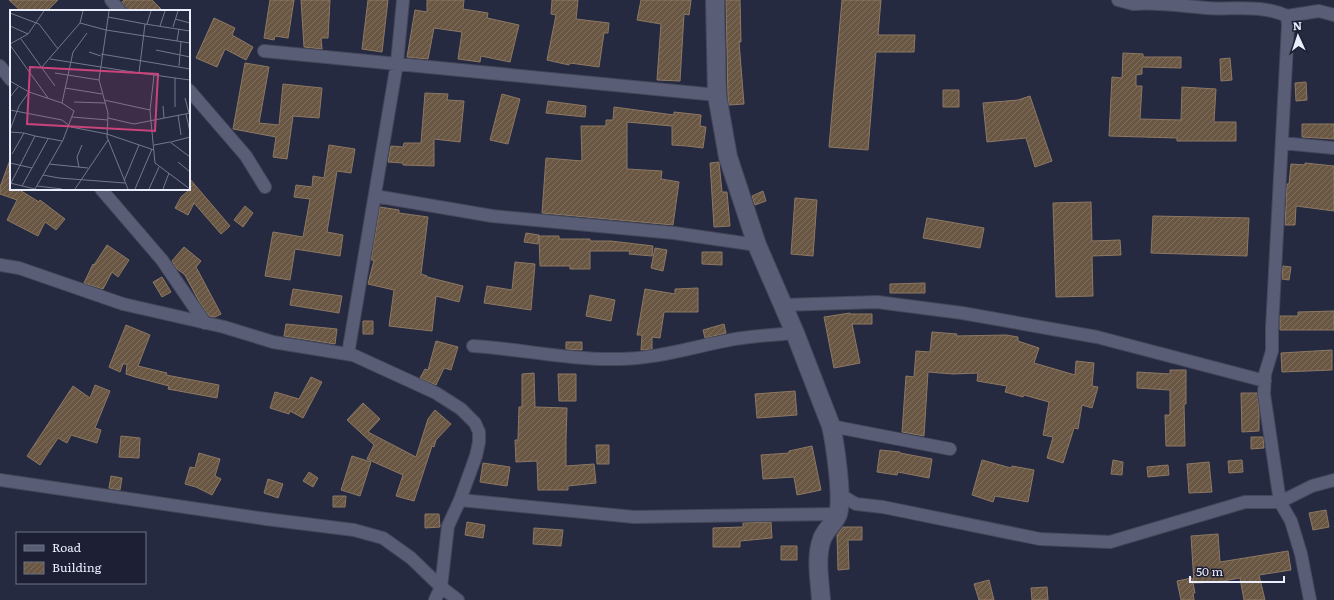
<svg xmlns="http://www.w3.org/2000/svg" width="1334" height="600" viewBox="0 0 1334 600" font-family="Literata,serif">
	<defs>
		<pattern id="building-hatch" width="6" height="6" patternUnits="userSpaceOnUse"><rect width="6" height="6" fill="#6a5743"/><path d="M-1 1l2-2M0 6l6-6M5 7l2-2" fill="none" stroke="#7f6f5f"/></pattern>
	</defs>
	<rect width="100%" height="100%" fill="#262a40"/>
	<!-- building -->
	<path fill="url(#building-hatch)" stroke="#8c7863" d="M9 0H58L47 11H21Z
		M124 0H152L163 11H127L122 2Z
		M270 0H294L288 38 275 36 274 40 264 38Z
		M301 0H330L328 38H321L322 49 304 47Z
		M368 0H388L382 52 362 49Z
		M427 0H464L463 9 488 13 487 18 519 25 510 62 481 56 480 62 458 59 462 32 434 28 428 59 407 57 415 10 427 12Z
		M552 0H578L576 19 609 23 608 33H604L599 67 570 63 569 65 547 60 556 15 551 14Z
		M641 0H691L689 15 684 14 680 81 657 80 661 24 637 20Z
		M726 0H740L741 42H739L744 104 729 105 728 98Z
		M842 0H881L878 35H915L914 52H876L868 150 829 147Z
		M214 18 235 28 232 35 253 47 246 60 225 49 217 67 196 58Z
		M1123 53 1143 54V57H1181V68L1142 67V74L1136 75V86H1142L1140 119 1181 120 1182 87 1216 89 1214 122H1236V141H1177V138L1109 136 1112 77 1122 78Z
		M1230 58 1232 80 1221 81 1220 59Z
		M245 63 269 67 259 123 279 125 283 84 322 88 319 118 293 116 287 159 273 157 276 137 233 129Z
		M1306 82 1307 100 1296 101 1295 83Z
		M943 90H959V107H943Z
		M425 93 448 94 447 100 464 101 460 142 434 139V166L403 165V163L388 162 391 146 403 147 404 143H421Z
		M502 94 520 99 508 144 490 140Z
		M1030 96 1052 161 1035 167 1026 138 987 142 983 103 1018 100Z
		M548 101 586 106 585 117 546 113Z
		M614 107 674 115V112L701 115 700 126 706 127 703 148 687 146 672 145V126L627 122V169L662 171 661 179 679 182 673 225 542 213 546 158 582 161 581 126H606V120H613Z
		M1302 124H1334V139L1302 137Z
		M329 145 355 149 351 173 337 171 327 232 343 235 340 256 295 249 290 280 265 276 273 232 303 237 310 199 294 197 296 185 312 187 313 176 324 178Z
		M10 160 11 189H18L39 202 40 200 65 219 56 230 45 222 38 236 7 220 17 200 0 194V187Z
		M719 162 722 192H727L730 226 714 227 710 163Z
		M1305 163 1334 166V211L1296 206 1295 225H1285L1287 184H1289L1291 164 1305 165Z
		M189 178 230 226 221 234 194 203 188 215 175 208 181 197 189 190Z
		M763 191 766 201 755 205 752 196Z
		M795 198 817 200 813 256 791 254Z
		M1091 202 1092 241 1120 240 1121 255 1092 256 1093 296 1056 297 1053 203Z
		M245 206 253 213 243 227 234 220Z
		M380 207 399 210V213L428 217 421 274 427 276V277L463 286 459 302 436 296 432 331 389 326 394 290 368 284 374 260H371Z
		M1153 216 1249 218 1247 256 1151 253Z
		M927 218 984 228 980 248 923 238Z
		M526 233 539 235 538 244 524 242Z
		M539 236H559V239H590V241H611L653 246 652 256 629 254 630 251H590V269H570V266H540Z
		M107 245 129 260 118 277 112 272 103 289 84 283 93 264 94 265Z
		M184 247 201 261 196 267 221 314 215 317 209 316 200 303 185 275 176 268 172 261Z
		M655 248 667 250 663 271 651 268Z
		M702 252H722V265L702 264Z
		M515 262 535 264 531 310 484 303 487 286 512 290Z
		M1283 266 1291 267 1289 280 1282 279Z
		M162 277 171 292 162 297 153 282Z
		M925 283V293H890V284Z
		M698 288V312H664L660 338 652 337V349L641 350 642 335H637L645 289 675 294V289Z
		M293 289 342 296 339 313 290 305Z
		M590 295 615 300 611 321 586 316Z
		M1334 311V330H1280V316H1298V312Z
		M850 313V314H872V324H852L860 363 834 368 824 317Z
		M363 321H373V334H363Z
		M286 324 337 329 335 344 284 336Z
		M724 324 726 333 705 338 703 330Z
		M126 325 150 335 138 366 167 373 166 375 219 385 217 398 168 389 169 386 135 377 126 374 127 364H123L120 372 109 367Z
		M932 332 957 334 956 336 1006 335 1018 337V341L1039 348 1034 363 1075 375 1076 361 1094 363 1092 386 1098 387 1092 408 1082 405 1078 429 1074 428 1063 463 1047 458 1053 437 1043 435 1049 402 1024 395 1023 397 1005 392 1007 386 977 381 978 373 953 374 928 372 924 436 902 432 906 376 914 377 916 351 930 352Z
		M436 341 458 347 451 370 444 368 436 385 420 378 425 369 428 370Z
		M566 342H582V350L566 349Z
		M1332 350V370L1282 372 1281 353Z
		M1170 370H1186V404H1184L1185 446H1166L1165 415H1170V390L1137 388V372L1170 374Z
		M534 373 535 407 567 408 566 439V466L594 464 596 483 568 486V490H538L537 461 516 462 515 440H518L519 407H522V374Z
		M558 374H576V401H559Z
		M311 377 322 382 303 418 290 411 289 414 270 408 275 392 299 399Z
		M95 385 110 391 95 428 101 430 97 443 71 435 67 443 58 438 40 465 27 456 73 386 90 398Z
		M795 391 797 415 757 418 755 394Z
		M1241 393H1257L1259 408V431L1242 432Z
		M363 403 380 419 368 432 416 457 428 419 435 410 451 424 436 440 434 447 432 446 414 501 396 496 403 475 367 459 374 445 347 420Z
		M121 436 140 438 139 458 119 457Z
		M1251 437H1263L1264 448 1251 449Z
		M596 445H609V464H597Z
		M812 446 821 490 797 495 794 477 763 479 761 455 789 453V451Z
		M880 450 900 452V453L932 459 929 478 898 472 897 475 877 472Z
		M199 453 220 459 215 476 221 479 212 495 196 487 185 484 190 467 195 468Z
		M352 456 371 462 360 496 341 490Z
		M982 460 1011 468 1012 466 1034 470 1028 502 995 496 993 502 972 495Z
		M1113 460 1123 462 1122 475 1111 474Z
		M1242 460 1243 472 1229 473 1228 461Z
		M1209 462 1212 492 1189 493 1187 464Z
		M483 463 510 467 507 486 480 482Z
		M1168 465 1169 475 1148 477 1147 467Z
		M309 472 318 478 313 487 303 481Z
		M111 476 122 478 120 490 109 488Z
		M268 479 283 484 278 498 264 493Z
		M333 496H346L345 507H333Z
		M1326 510 1329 527 1313 530 1309 513Z
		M425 514H439L440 527 425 528Z
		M467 522 485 525 483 538 465 535Z
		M771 522 772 538 740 541V547H713V528L743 527V523Z
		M843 527H862V540H848L849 569 838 570 837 535Z
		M534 528 563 530 561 546 533 544Z
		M1218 534 1220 562 1288 551 1291 570 1259 575 1265 600H1244L1240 578 1217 582 1194 583 1191 536Z
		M781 546H797V560H781Z
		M1192 578 1195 593H1193L1194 600H1181L1177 581Z
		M989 580 994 600H979L974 584Z
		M1047 587 1048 600H1032L1031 588Z"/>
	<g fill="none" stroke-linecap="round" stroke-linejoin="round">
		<!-- street casing -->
		<g stroke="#45475a" stroke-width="14">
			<path id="street" d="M111 0 120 11
				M1118 0 1133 4
				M1133 0V4C1158 2 1182 6 1207 8 1234 10 1261 4 1287 16L1288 25 1272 328V351L1265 374 1264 394 1280 502 1291 521 1301 554 1310 600
				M1287 16 1319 11 1334 15
				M264 51 717 95
				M0 66 11 80
				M189 90 246 156 265 187
				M1282 143 1334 148
				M101 189 162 260 205 323
				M375 196 492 216 674 233 757 245
				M0 265 19 268 123 304 224 327 273 342 353 355 436 393 461 409 475 423 479 432V442L476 456 460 500 448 526 441 587 435 600
				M783 305 877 302 962 313 1097 337 1265 381
				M473 346C521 349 569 360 618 359 655 359 689 348 725 341 748 336 772 335 795 333
				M348 354 397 63 403 0
				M831 426 950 449
				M0 480 266 519 354 530 383 538 411 558 441 587 458 600
				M839 494 856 504 883 507 1040 539 1110 542 1245 502H1280L1312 486 1334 480
				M460 500 634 517 838 514"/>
		</g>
		<!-- secondary casing -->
		<g stroke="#45475a" stroke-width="20">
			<path id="secondary" d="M715 0 717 95 728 157 757 245 795 333 831 426C835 443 843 498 838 514 835 523 825 530 822 539 815 558 820 581 821 600"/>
		</g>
		<!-- street -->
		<use href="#street" stroke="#595e76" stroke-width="12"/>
		<!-- secondary -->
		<use href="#secondary" stroke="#595e76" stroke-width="18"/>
	</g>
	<!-- overview -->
	<g transform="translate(10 10)">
		<rect width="180" height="180" fill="#262a40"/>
		<path fill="none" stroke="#75788c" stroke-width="1" d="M99 1 89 70 98 103 97 127 118 179M0 3 29 14 48 39M98 7 135 14 129 63 144 65 140 101 145 153 180 179M165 9 180 13M70 13 96 20 180 33M135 14 180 21M137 14 141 1M0 16 18 24M150 16 155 1M163 17 168 1M11 29 45 76M167 31 169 19M0 34 18 24 34 1M0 35 38 88M146 40 180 47M79 42 91 46M91 44 180 59M40 49 129 63M169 56 171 32M31 58 70 13 73 1M45 63 89 70M144 65 165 68V97M165 68 180 70M0 71 19 82 52 93 64 101 53 130 25 179M55 78 92 84M0 87 8 77M175 88 179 103M94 90 140 100M64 92 95 93M52 93 63 42 77 23M153 96 154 108M0 100 52 110 61 117 97 124 144 140M176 104 180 122M168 105 171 125M62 107 98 110M98 108 124 114 180 103M0 120 9 96 19 82M0 122 14 123 2 144M25 126 52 131M161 132 180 127M144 135 160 132 180 147M168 152 180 162M0 153 22 158M39 154 78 158M69 157 67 147 72 135M33 165 49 168 115 173M114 171 129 135M0 173 25 179M1 173 25 126 14 123M12 176 38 129M27 176 52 179M65 179 98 130M125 179 142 139M139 179 149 157M153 179 159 163"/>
		<path fill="#ca437b" fill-opacity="0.15" stroke="#ca437b" stroke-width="2" d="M20 57 148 64 145 121 17 114Z"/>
		<rect width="180" height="180" fill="none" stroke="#ebeefd" stroke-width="2"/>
	</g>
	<!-- legend -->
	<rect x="16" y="532" width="130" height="52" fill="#1d2035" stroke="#6f7285"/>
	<rect x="24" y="545" width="20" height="6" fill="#595e76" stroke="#6f7285"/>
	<text x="52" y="552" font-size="12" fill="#ebeefd">Road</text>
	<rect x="24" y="562" width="20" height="12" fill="url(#building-hatch)" stroke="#6f7285"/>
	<text x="52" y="572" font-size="12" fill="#ebeefd">Building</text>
	<!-- north arrow -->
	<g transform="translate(1298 36) rotate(357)" stroke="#1d2035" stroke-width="3" paint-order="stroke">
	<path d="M0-3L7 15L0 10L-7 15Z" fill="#ebeefd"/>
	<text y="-6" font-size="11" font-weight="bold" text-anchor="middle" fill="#ebeefd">N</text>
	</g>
	<!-- scale -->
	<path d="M1190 576v6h94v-6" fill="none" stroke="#ebeefd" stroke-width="2"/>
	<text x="1196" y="576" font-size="12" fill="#ebeefd" stroke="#1d2035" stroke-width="3" paint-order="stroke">50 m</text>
</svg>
